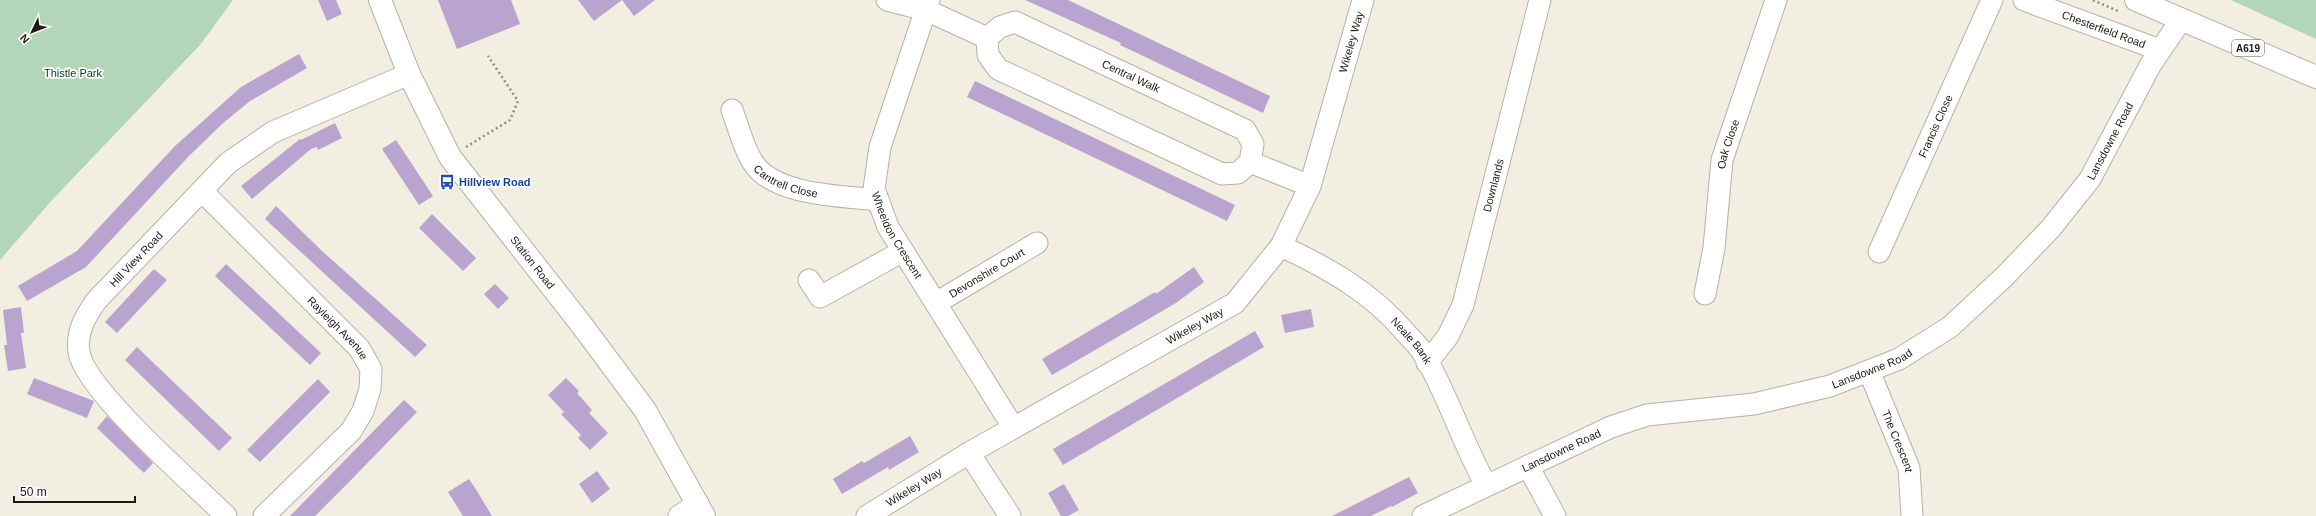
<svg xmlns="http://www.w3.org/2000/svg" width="2316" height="516" viewBox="0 0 2316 516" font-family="Arial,sans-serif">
	<rect width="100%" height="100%" fill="#f2eee2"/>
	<!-- green -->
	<path fill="#b3d5b9" d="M0 0H233L200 45 53 199 0 260Z
		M2231 0H2316V39Z"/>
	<!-- building -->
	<path fill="#b8a4ce" d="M318 0H336L342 14 327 21Z
		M438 0H511L520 24 457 49Z
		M578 0H655L634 16 622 0 594 21Z
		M1025 0H1068L1270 96 1263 113 1120 45 1121 43Z
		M299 54 307 68 250 101 222 124 188 157 86 267 27 301 18 286 77 251 175 146 241 87Z
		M975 81 1235 205 1227 221 967 97Z
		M335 123 342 138 318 150 317 147 311 149 252 199 241 186 300 139 301 140Z
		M396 140 433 196 419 205 382 149Z
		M276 206 321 250 427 345 415 357 265 219Z
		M432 214 476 258 463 271 419 228Z
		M226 264 321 353 310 365 215 276Z
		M1194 267 1204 282 1176 303 1052 375 1042 359 1155 292 1156 294Z
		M154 269 167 280 117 333 105 322Z
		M495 284 509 298 498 309 484 294Z
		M21 307 24 333H21L26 368 8 371 4 345H7L3 310Z
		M1311 309 1314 327 1285 333 1281 315Z
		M1255 331 1264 347 1063 465 1053 449Z
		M137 347 232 438 219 451 125 360Z
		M34 378 94 401 87 418 27 394Z
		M566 378 579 391 577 393 592 410 589 413 608 433 590 450 578 438 581 435 561 414 564 412 548 395Z
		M318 379 330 392 260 462 247 450Z
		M404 400 417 412 351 480 315 516H290Z
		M107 416 153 463 144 473 97 428Z
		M910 436 919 452 889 470 888 467 842 494 833 479 862 461 864 463Z
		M597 471 610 489 592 503 579 484Z
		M1409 477 1418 493 1392 507 1391 506 1371 516H1332Z
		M469 479 477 491 492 516H463L448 492Z
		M1064 484 1079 510 1068 516H1061L1048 493Z"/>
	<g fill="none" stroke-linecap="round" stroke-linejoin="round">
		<!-- minor casing -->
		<g stroke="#b6b2a6" stroke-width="23">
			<g id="minor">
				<path d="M887 0 926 10 987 38"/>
				<path id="s1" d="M929 0 880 147 874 189 888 227 1013 427"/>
				<path id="s2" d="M2024 0 2160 50"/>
				<path d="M1015 22 1245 130 1253 144 1250 162 1238 173 1222 174 998 69 988 55 987 38 1000 27Z"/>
				<path id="s3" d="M732 110C738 126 743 146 752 161 772 196 843 196 878 200"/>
				<path d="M1250 162 1310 186"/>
				<path id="s4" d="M202 191 359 348 371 369 370 389 363 411 351 431 264 516"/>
				<path id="s5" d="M1281 246C1328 268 1371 292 1405 332 1411 339 1418 345 1423 353 1448 395 1462 442 1486 485"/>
				<path id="s6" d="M1879 252 1992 0"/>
				<path d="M809 280 820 297 903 251"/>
				<path id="s7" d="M1705 294 1714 248 1722 160 1776 0"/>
				<path id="s8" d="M936 303 1037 243"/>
				<path id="s9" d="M1427 363 1448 336 1463 305 1540 0"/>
				<path id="s10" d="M1869 371 1909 468 1912 516"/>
				<path d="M969 453 1010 516"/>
				<path d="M1528 466 1555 516"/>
				<path id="s11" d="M226 516C195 485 84 389 79 352 76 332 85 317 96 301L228 163 273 132 409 74"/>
				<path d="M679 516 698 504"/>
				<path id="s12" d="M867 516 969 453 1235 303 1281 246 1310 186 1363 0"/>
				<path id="s13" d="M1423 516 1611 427 1647 415 1754 404 1830 386 1899 359 1950 327 2004 277 2051 228 2090 179 2151 64 2181 20"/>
			</g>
		</g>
		<!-- major casing -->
		<g stroke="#b6b2a6" stroke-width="24">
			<g id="major">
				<path id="s14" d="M380 0 409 74 450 157 581 324 645 410 704 516"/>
			</g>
		</g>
		<!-- highway casing -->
		<g stroke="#b6b2a6" stroke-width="24">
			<path id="highway" d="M2136 0 2316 77"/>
		</g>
		<!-- path -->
		<path stroke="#8f8c83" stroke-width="2.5" stroke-dasharray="2 3" stroke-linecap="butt" d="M2093 0 2120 12
			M466 147 510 120 518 101 488 56"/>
		<!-- minor -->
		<use href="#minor" stroke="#fff" stroke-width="21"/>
		<!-- major -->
		<use href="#major" stroke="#fff" stroke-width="22"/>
		<!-- highway -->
		<use href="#highway" stroke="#fff" stroke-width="22"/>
	</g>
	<!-- icons -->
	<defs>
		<g id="bus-bare" transform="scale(1.2)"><path d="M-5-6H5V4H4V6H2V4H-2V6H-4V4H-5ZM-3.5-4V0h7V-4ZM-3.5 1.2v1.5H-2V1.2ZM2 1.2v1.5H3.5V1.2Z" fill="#1a4fb4" stroke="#fff" stroke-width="2.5" paint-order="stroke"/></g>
	</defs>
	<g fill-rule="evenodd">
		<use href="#bus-bare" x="447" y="182"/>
	</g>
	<g text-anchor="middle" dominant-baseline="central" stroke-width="3.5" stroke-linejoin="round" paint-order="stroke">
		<!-- shield labels -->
		<rect fill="#fff" stroke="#5f5f5b" stroke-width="1" x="2232" y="40" width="32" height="16" rx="3"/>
		<g font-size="10" font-weight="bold" fill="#1b1a15">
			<text x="2248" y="48">A619</text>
		</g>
		<!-- street labels -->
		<g font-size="11" fill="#1b1a15" stroke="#fff">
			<text stroke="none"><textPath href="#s2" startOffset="85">Chesterfield Road</textPath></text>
			<text stroke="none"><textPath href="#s12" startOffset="715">Wikeley Way</textPath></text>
			<text transform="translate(1131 76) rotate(25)">Central Walk</text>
			<text stroke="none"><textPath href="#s6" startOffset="138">Francis Close</textPath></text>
			<text stroke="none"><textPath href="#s13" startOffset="813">Lansdowne Road</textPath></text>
			<text stroke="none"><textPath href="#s7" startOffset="152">Oak Close</textPath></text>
			<text stroke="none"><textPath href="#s3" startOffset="96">Cantrell Close</textPath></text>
			<text stroke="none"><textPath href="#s9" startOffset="192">Downlands</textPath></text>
			<text stroke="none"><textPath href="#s1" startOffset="249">Wheeldon Crescent</textPath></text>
			<text stroke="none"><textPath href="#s11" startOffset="335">Hill View Road</textPath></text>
			<text stroke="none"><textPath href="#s14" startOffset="306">Station Road</textPath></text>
			<text stroke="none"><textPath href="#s8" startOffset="59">Devonshire Court</textPath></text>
			<text stroke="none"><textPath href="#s12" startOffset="379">Wikeley Way</textPath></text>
			<text stroke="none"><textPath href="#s4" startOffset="193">Rayleigh Avenue</textPath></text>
			<text stroke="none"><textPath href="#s5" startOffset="163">Neale Bank</textPath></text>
			<text stroke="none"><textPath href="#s13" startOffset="477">Lansdowne Road</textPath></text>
			<text stroke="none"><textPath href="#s10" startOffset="76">The Crescent</textPath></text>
			<text stroke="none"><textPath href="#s13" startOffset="153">Lansdowne Road</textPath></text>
			<text stroke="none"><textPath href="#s12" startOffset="55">Wikeley Way</textPath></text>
		</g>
		<!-- park labels -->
		<g font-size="11" fill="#01471f" stroke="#fff">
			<text x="73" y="73">Thistle Park</text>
		</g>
		<!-- transit labels -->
		<g font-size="11" font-weight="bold" fill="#164399" stroke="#fff" text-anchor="start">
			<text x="459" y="182">Hillview Road</text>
		</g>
	</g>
	<!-- north arrow -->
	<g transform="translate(32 32) rotate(227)" stroke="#ffffff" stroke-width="3" paint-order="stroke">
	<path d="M0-3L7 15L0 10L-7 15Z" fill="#1b1a15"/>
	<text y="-6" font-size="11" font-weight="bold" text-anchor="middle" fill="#1b1a15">N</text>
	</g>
	<!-- scale -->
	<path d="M14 496v6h121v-6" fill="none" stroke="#1b1a15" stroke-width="2"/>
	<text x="20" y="496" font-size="12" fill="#1b1a15" stroke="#ffffff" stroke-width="3" paint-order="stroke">50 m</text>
</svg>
